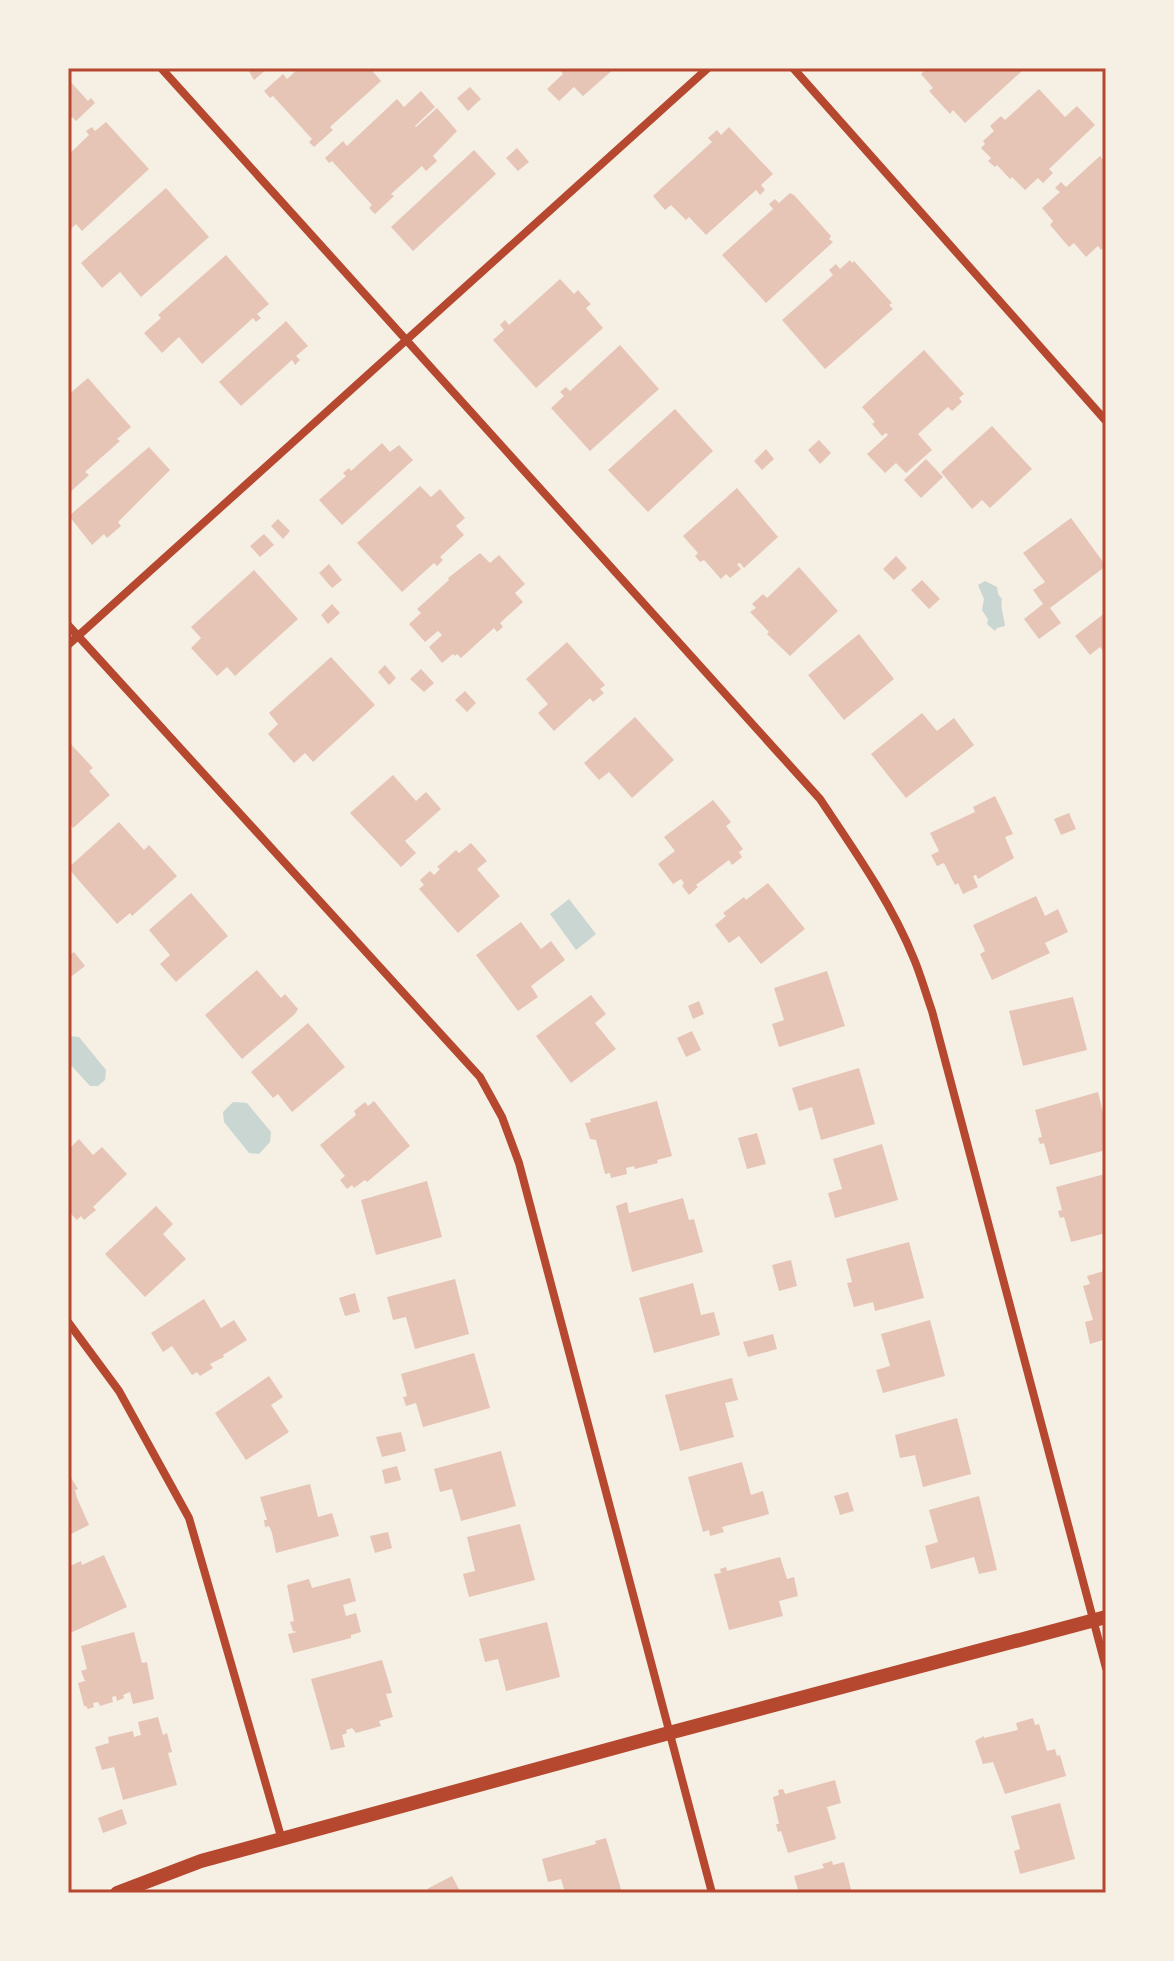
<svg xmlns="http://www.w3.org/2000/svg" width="1174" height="1961" viewBox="0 0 1174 1961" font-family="Signika,sans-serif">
	<rect width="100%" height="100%" fill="#f6efe4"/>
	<!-- water -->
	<path fill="#c9d6d2" d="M985 581 997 587 998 594 1002 599C1000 609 1004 616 1005 626L997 628 995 631 987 624 988 619 982 610 984 599 978 585Z
		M569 899 596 934 576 950 550 914Z
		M71 1036 79 1037 106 1070 105 1080 98 1086H90L68 1062V1038Z
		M233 1102 247 1103 271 1132 270 1142 259 1154 249 1153 224 1122 223 1112Z"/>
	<!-- building -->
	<path fill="#e6c5b7" d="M247 68H268L254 80Z
		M299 68H370L381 81 330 127 333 130 314 147 309 142 312 139 273 96 270 98 264 91 283 74 287 79Z
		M565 68H615L583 96 574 87 559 101 547 89 563 74 561 71Z
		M927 68H1021L1023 70 965 123 953 110 950 114 929 91 933 88 921 74Z
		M68 79 88 101 91 98 95 103 76 121 72 117 68 121Z
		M470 87 481 99 468 111 457 98Z
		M1039 89 1065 117 1077 106 1095 125 1049 169 1053 173 1043 183 1038 178 1025 190 1012 177 1010 179 997 165 995 167 988 161 991 158 981 148 985 144 983 141 994 131 990 126 1001 116 1005 120Z
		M421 91 435 107 415 126 416 127 437 108 457 131 433 156 437 161 426 171 422 166 391 194 394 196 375 214 369 208 372 205 332 161 329 163 325 158 343 141 347 146 397 99 404 107Z
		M106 122 149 169 82 231 76 224 68 232V155L89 135 86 131 92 127 95 131Z
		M729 127 773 174 761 185 765 190 760 195 756 190 706 235 689 217 686 220 671 205 665 210 653 196 712 142 708 138 717 130 721 135Z
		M517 148 529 162 518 171 506 158Z
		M474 150 496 174 413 251 391 227Z
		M1100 156 1106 163V246L1101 250 1098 246 1086 257 1074 243 1069 247 1050 225 1053 221 1042 208 1060 192 1055 188 1061 182 1066 187Z
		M166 188 209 237 141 297 120 272 102 288 81 263Z
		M790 193 794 195 831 236 829 239 833 242 766 303 722 255 773 209 769 204 775 199 779 203Z
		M226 255 269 304 257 314 261 318 256 322 253 318 202 364 179 337 162 353 144 333 161 318 158 315Z
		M850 260 852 263 854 261 892 303 889 305 893 309 825 369 782 320 833 275 829 270 836 264 840 269Z
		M560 279 574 294 578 290 586 299 591 304 586 308 603 328 536 388 493 340 504 330 500 325 505 320 509 325Z
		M286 321 308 346 296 356 300 360 295 365 292 360 241 406 219 382Z
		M620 345 659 389 590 451 551 408 564 396 560 392 566 387 570 391Z
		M924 350 964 394 959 398 962 402 952 411 948 407 918 434 932 450 906 473 896 463 885 473 867 454 888 435 886 433 882 436 872 424 875 422 862 407Z
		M88 378 131 427 117 439 120 441 85 472 89 475 68 494V395Z
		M675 409 713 451 648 512 608 470Z
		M992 426 1032 469 990 508 982 500 972 509 941 472Z
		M819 440 831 453 820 464 808 450Z
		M382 443 390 452 399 445 413 460 342 525 319 500 346 476 343 473 349 468 351 471Z
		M149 447 170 470 118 522 121 526 107 538 104 534 92 545 69 516Z
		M766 449 774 459 762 470 754 461Z
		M926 459 943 477 921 498 904 480Z
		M420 486 431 497 440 489 451 502 465 518 456 526 464 535 440 557 443 560 437 566 434 563 402 592 357 543Z
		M737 488 778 537 744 568 740 563 737 564 741 569 730 578 726 574 721 579 704 560 700 562 695 556 698 553 683 536Z
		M1071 518 1106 566 1050 608 1061 623 1039 639 1024 619 1043 604 1033 590 1045 582 1023 553Z
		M278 519 290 531 283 539 271 526Z
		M264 534 274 545 260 557 250 546Z
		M480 553 490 563 499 555 525 584 515 593 523 602 500 623 503 627 497 632 494 628 461 658 457 654 455 656 453 654 442 663 429 647 442 635 438 631 425 642 409 624 421 613 417 609 449 580 448 578Z
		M896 556 907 568 894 580 883 569Z
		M329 564 342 580 332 588 319 573Z
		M799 567 838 611 790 656 767 634 769 632 750 612 756 608 752 604 763 594 767 598Z
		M254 570 298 619 235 676 227 667 217 676 191 648 201 638 191 627Z
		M922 580 940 599 929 609 911 590Z
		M332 604 340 613 328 624 321 615Z
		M1106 612V655L1100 647 1090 655 1075 636Z
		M859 634 894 679 844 720 808 675Z
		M567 642 605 685 600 689 604 693 593 702 590 698 554 731 538 713 548 704 526 679Z
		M331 657 375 705 313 762 305 753 294 763 268 734 278 724 269 713Z
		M385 665 396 678 389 685 378 672Z
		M421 669 434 683 424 692 410 679Z
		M465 691 476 703 467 712 455 700Z
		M922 713 937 731 954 718 974 745 906 798 871 754Z
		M635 717 674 760 632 798 609 772 599 780 584 763Z
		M68 741 93 768 89 771 110 795 73 828 68 822Z
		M393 775 416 801 426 792 441 809 405 841 416 853 401 867 350 813Z
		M995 796 1013 834 1005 837 1014 858 978 879 976 875 973 876 978 887 963 894 958 883 955 885 944 863 937 866 931 855 939 851 930 833 975 812 973 807Z
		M713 800 731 822 726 826 743 849 739 852 742 857 732 865 729 860 696 885 698 887 689 895 682 886 684 883 681 879 673 884 658 864 675 851 664 837Z
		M1069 813 1076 829 1061 835 1054 819Z
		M119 822 144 850 149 845 177 876 132 916 130 913 117 924 68 868Z
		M471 843 487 861 477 869 500 896 458 933 419 889 424 885 420 880 430 871 434 875 440 869 437 867 456 850 459 853Z
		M768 883 805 929 761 964 739 936 729 943 715 925 726 916 723 913 744 897 746 900Z
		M191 893 228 936 176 982 160 964 170 955 149 930Z
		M1036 896 1045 916 1058 909 1068 932 1045 943 1050 953 992 980 980 954 985 951 973 925Z
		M521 922 541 949 551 941 565 960 531 986 538 997 518 1011 476 955Z
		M74 952 85 966 68 979V956Z
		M257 970 281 998 285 994 298 1009 295 1014 242 1059 205 1015Z
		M827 971 845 1026 779 1047 772 1024 784 1020 774 988Z
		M591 995 606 1014 595 1023 616 1049 571 1083 536 1036Z
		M1073 997 1087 1050 1023 1066 1009 1011Z
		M699 1001 704 1014 693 1019 688 1006Z
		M308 1023 345 1067 292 1112 278 1094 273 1098 251 1072Z
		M692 1031 701 1050 686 1057 677 1038Z
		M859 1068 875 1124 821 1140 812 1107 799 1111 792 1088Z
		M1098 1092 1103 1113 1106 1112V1150L1050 1165 1044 1143 1040 1144 1038 1138 1042 1137 1035 1110Z
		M374 1101 410 1146 367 1182 365 1180 354 1188 352 1185 347 1189 340 1180 345 1176 320 1145 356 1115 354 1111 365 1102 368 1106Z
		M657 1101 672 1156 657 1160 658 1163 635 1169 634 1166 626 1168 627 1174 611 1178 610 1173 605 1174 596 1140 590 1139 585 1123 591 1122 590 1119Z
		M757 1133 766 1164 747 1169 738 1138Z
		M79 1139 93 1155 102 1147 127 1174 93 1207 96 1210 84 1220 81 1216 77 1220 68 1211V1150Z
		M882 1144 898 1200 835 1218 828 1193 842 1189 833 1159Z
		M1105 1174 1106 1233 1071 1242 1064 1217 1060 1218 1058 1211 1062 1210 1056 1187Z
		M427 1181 442 1237 376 1255 361 1200Z
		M683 1198 689 1220 694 1219 703 1252 632 1272 616 1206 627 1202 629 1213Z
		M156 1206 173 1224 163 1234 186 1259 145 1297 105 1254Z
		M909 1242 924 1298 875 1311 873 1302 854 1307 847 1283 852 1282 846 1259Z
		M791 1260 797 1286 779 1291 772 1265Z
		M1104 1271 1106 1339 1090 1344 1085 1322 1093 1320 1083 1286 1090 1284 1087 1276Z
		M455 1279 469 1334 415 1349 406 1317 393 1320 387 1297Z
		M693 1283 701 1315 714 1312 720 1335 654 1353 639 1298Z
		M355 1293 360 1312 345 1316 339 1298Z
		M204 1299 221 1328 234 1320 247 1340 223 1355 224 1357 210 1364 213 1368 200 1376 197 1372 192 1375 172 1346 163 1352 151 1333Z
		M930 1320 945 1376 883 1393 876 1370 890 1366 881 1334Z
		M773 1334 777 1349 748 1357 743 1342Z
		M474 1353 490 1408 423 1427 416 1403 406 1406 403 1397 407 1396 401 1374Z
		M269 1376 283 1397 271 1405 289 1432 246 1460 215 1413Z
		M732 1378 738 1400 725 1403 734 1437 680 1451 665 1395Z
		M957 1418 971 1474 923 1487 915 1455 900 1458 895 1435Z
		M401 1432 406 1451 382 1457 376 1437Z
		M501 1451 516 1506 461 1521 452 1489 440 1492 434 1469Z
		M742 1462 751 1495 763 1491 769 1514 722 1527 724 1532 710 1536 709 1530 703 1532 688 1477Z
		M397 1466 401 1480 385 1484 382 1470Z
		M68 1473 78 1489 75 1490 77 1498 89 1525 71 1534 68 1528Z
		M310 1484 318 1517 332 1513 339 1536 276 1553 272 1533 269 1526 265 1527 264 1520H267L260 1497Z
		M848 1492 854 1511 840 1515 834 1496Z
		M979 1496 997 1570 979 1574 974 1557 931 1569 925 1546 938 1542 929 1510Z
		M520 1524 535 1580 469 1597 463 1574 475 1571 467 1537Z
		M388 1532 392 1548 375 1553 370 1536Z
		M104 1555 127 1607 68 1634V1567L81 1561 82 1565Z
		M780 1557 787 1579 794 1577 798 1596 779 1601 783 1616 729 1630 714 1574 721 1573 720 1569 726 1567 727 1571Z
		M350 1578 356 1601 343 1605 346 1616 356 1613 361 1632 351 1635V1638L293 1653 288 1634 297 1632 293 1631 290 1622 294 1621 287 1585 309 1579 312 1588Z
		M547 1622 560 1677 506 1691 498 1659 485 1662 479 1639Z
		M134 1632 142 1663 147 1662 154 1699 133 1704 130 1692 123 1695 124 1698 117 1701 116 1696 112 1697 113 1702 100 1706 98 1702 93 1703 94 1707 88 1709 86 1706H84L78 1683 85 1681 81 1671 87 1669 81 1646Z
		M382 1660 392 1693 386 1694 393 1717 379 1721 381 1726 356 1733 352 1728 346 1730 347 1733 342 1735 345 1747 331 1750 311 1679Z
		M158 1717 163 1735 167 1733 172 1752 168 1753 177 1785 123 1800 114 1767 102 1770 95 1747 109 1743 108 1737 133 1731 134 1737 141 1735 138 1722Z
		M1033 1718 1035 1725 1039 1724 1047 1751 1055 1749 1057 1756 1060 1755 1066 1776 1005 1794 993 1762 983 1764 975 1741 984 1736V1738L1018 1730 1016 1723Z
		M835 1780 841 1803 827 1807 836 1839 788 1853 781 1831 778 1832 776 1824H779L773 1797 779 1795 778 1790 783 1789 785 1794Z
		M1060 1803 1075 1859 1020 1874 1014 1851 1020 1849 1011 1816Z
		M122 1809 127 1824 103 1833 98 1818Z
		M606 1838 622 1893H565L561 1879 548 1882 542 1859 596 1844 595 1841Z
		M832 1861 833 1865 844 1862 852 1893H799L794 1876 824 1868 822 1864Z
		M452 1876 461 1893H430L427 1889Z"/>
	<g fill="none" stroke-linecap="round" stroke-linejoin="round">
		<!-- minor -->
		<path stroke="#b5482f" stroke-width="8" d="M161 68 820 799C854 850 891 902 914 959 921 976 926 994 932 1011L1106 1668
			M793 68 1106 421
			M68 625 480 1077 502 1117 519 1163 712 1893
			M68 645 708 68
			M68 1322 119 1391 189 1518 282 1840"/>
		<!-- tertiary -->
		<path stroke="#b5482f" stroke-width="14" d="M117 1893 201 1861 669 1733 1106 1617"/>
	</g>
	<!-- border -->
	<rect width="1174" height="1961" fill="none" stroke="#f6efe4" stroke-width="140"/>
	<rect x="70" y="70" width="1034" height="1821" fill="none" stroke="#b5482f" stroke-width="3"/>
</svg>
